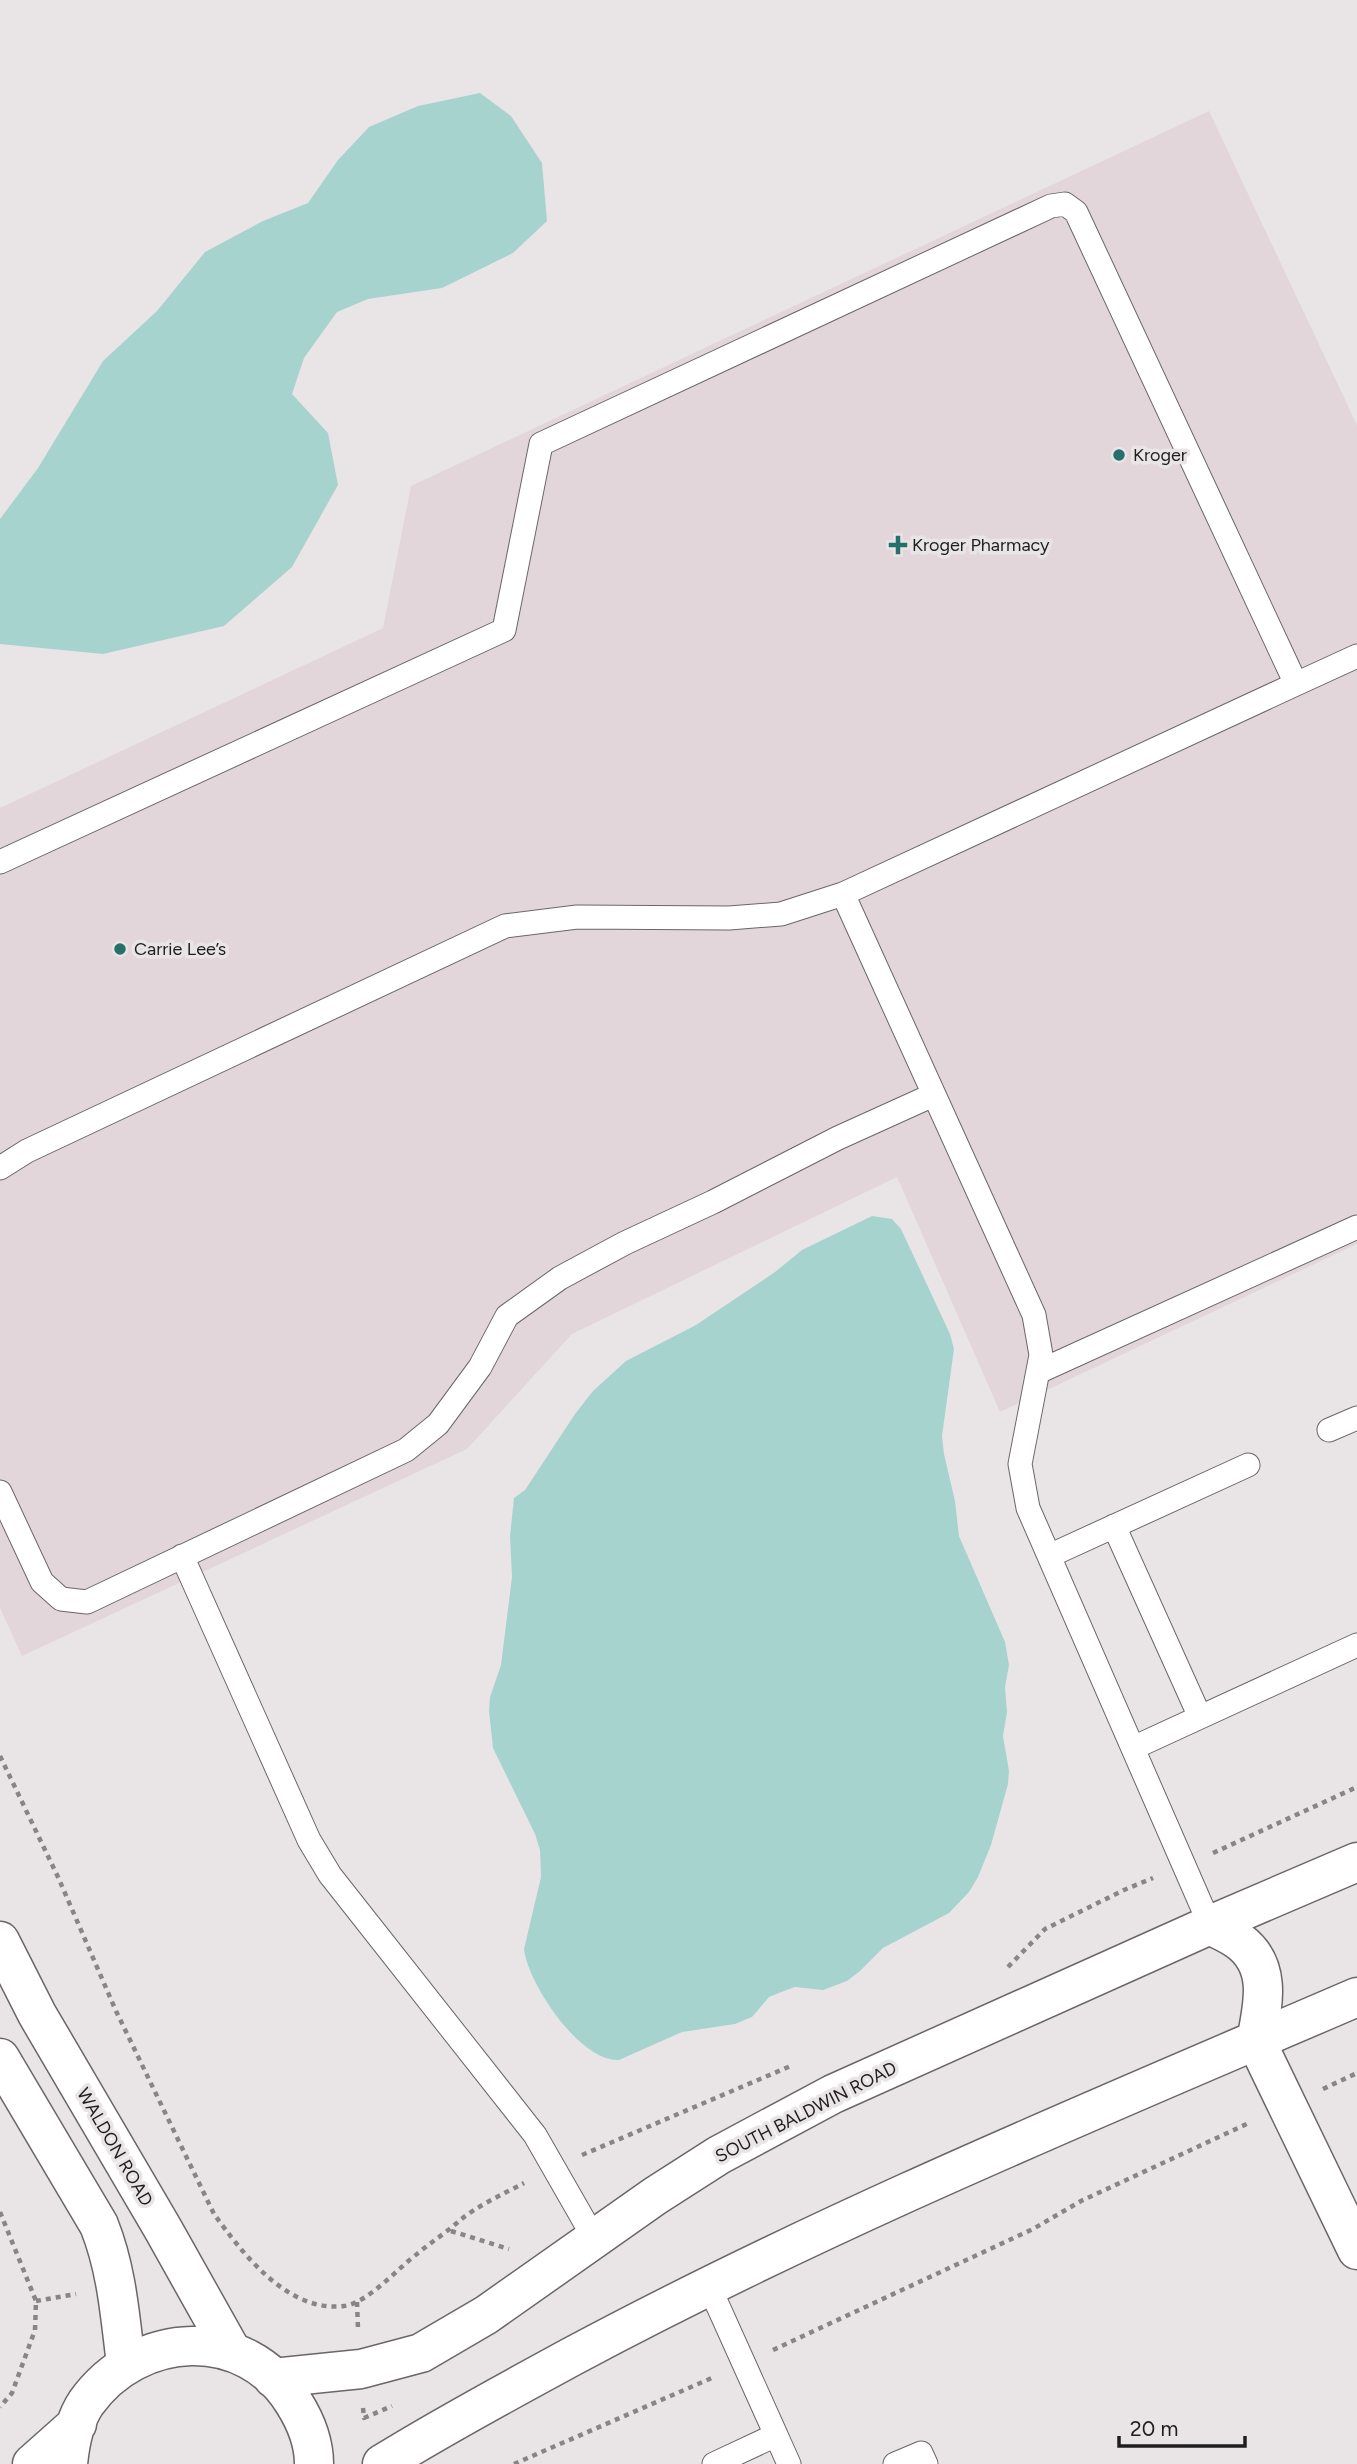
<svg xmlns="http://www.w3.org/2000/svg" width="1357" height="2464" viewBox="0 0 1357 2464" font-family="Figtree,sans-serif">
	<rect width="100%" height="100%" fill="#e9e5e7"/>
	<!-- built -->
	<path fill="#e3d6db" d="M1209 111 1357 425V1244L1000 1412 897 1177 572 1334 467 1449 22 1656 0 1608V808L383 628 411 486Z"/>
	<!-- water -->
	<path fill="#a7d3cf" d="M480 93 511 116 542 163 547 221 513 253 442 288 368 299 337 312 304 358 292 394 328 433 338 485 292 567 224 626 103 654 0 644V519L38 468 103 361 157 311 205 252 263 221 308 203 338 160 369 127 418 106Z
		M872 1216 892 1219 901 1229 950 1334 954 1349 942 1436 944 1454 955 1501 959 1536 1005 1642 1009 1665 1005 1687 1007 1712 1003 1736 1009 1771 1008 1784 991 1845 978 1877 969 1892 949 1913 883 1948 860 1971 847 1981 823 1990 795 1987 784 1991 769 1997 752 2017 735 2024 682 2032 619 2060C580 2062 528 1984 524 1949L541 1877 540 1850 535 1834 493 1748 489 1711 490 1697 501 1665 512 1577 510 1536 514 1498 525 1490 575 1414 593 1391 626 1361 696 1325 775 1272 802 1250Z"/>
	<g fill="none" stroke-linecap="round" stroke-linejoin="round">
		<!-- service casing -->
		<g stroke="#6a6668" stroke-width="25">
			<path id="service" d="M1296 684 1357 656
				M0 862 504 630 541 444 1051 206 1065 204 1076 212 1296 684 843 894
				M0 1168 27 1151 505 926 577 917 729 918 781 914 843 894 1034 1315 1041 1355 1020 1464 1028 1508 1210 1925
				M1038 1372 1357 1227
				M1329 1430 1357 1418
				M0 1492 42 1582 61 1599 87 1602 406 1450 438 1424 480 1367 507 1316 560 1278 625 1243 713 1202 838 1138 933 1095
				M1114 1526 1200 1717
				M182 1556 309 1840 330 1875 535 2135 594 2238
				M1049 1556 1248 1465
				M1133 1748 1357 1645
				M709 2286 776 2435 714 2464
				M776 2435 789 2464
				M895 2464 921 2453 926 2464"/>
		</g>
		<!-- minor casing -->
		<g stroke="#6a6668" stroke-width="41">
			<path id="minor" d="M1256 2041 1357 2250"/>
		</g>
		<!-- tertiary casing -->
		<g stroke="#6a6668" stroke-width="41">
			<path id="tertiary" d="M0 1941 37 2014 163 2229 232 2352
				M0 2058 99 2225C117 2270 120 2316 126 2364"/>
		</g>
		<!-- secondary casing -->
		<g stroke="#6a6668" stroke-width="41">
			<path id="secondary" d="M1210 1925C1219 1930 1230 1934 1239 1941 1273 1966 1263 2005 1256 2041
				M273 2378 361 2369 421 2353 486 2315 655 2196 719 2155 833 2094 1210 1925 1357 1862
				M32 2464 77 2424
				M68 2464C70 2443 74 2421 86 2403 138 2330 246 2324 294 2403 306 2422 314 2442 314 2464
				M382 2464C443 2426 507 2392 571 2357 825 2221 1092 2111 1357 1997"/>
		</g>
		<!-- path -->
		<path stroke="#888586" stroke-width="4.5" stroke-dasharray="5 5" stroke-linecap="butt" d="M0 1756 58 1877 116 2011 214 2214C243 2254 288 2313 344 2306 368 2303 398 2268 417 2254 431 2242 446 2233 459 2221 477 2206 503 2194 524 2183
			M1213 1853 1357 1787
			M1008 1967 1045 1929 1124 1890 1153 1878
			M1323 2089 1357 2073
			M582 2155 793 2065
			M0 2212 36 2301 35 2330 12 2393 0 2407
			M451 2231 509 2249
			M36 2301 76 2294
			M357 2302 358 2329
			M773 2350 1033 2229 1081 2201 1251 2122
			M363 2408 364 2418 392 2406
			M514 2464 714 2377"/>
		<!-- service -->
		<use href="#service" stroke="#fff" stroke-width="23"/>
		<!-- minor -->
		<use href="#minor" stroke="#fff" stroke-width="38"/>
		<!-- tertiary -->
		<use href="#tertiary" stroke="#fff" stroke-width="38"/>
		<!-- secondary -->
		<use href="#secondary" stroke="#fff" stroke-width="38"/>
	</g>
	<!-- markers -->
	<g fill="#26706b" stroke="#e9e5e7" stroke-width="2.5">
		<circle cx="1119" cy="455" r="7"/>
		<path d="M894.5 534.5h7v7h7v7h-7v7h-7v-7h-7v-7h7z"/>
		<circle cx="120" cy="949" r="7"/>
	</g>
	<g text-anchor="middle" dominant-baseline="central" stroke-width="7" stroke-linejoin="round" paint-order="stroke">
		<!-- poi labels -->
		<g font-size="18" fill="#1f1e1e" stroke="#e9e5e7" text-anchor="start">
			<text x="1133" y="455">Kroger</text>
			<text x="912" y="545">Kroger Pharmacy</text>
			<text x="134" y="949">Carrie Lee’s</text>
		</g>
		<!-- street labels -->
		<g font-size="18" fill="#1f1e1e" stroke="#e9e5e7">
			<text transform="translate(806 2112) rotate(-27)">SOUTH BALDWIN ROAD</text>
			<text transform="translate(115 2147) rotate(60)">WALDON ROAD</text>
		</g>
	</g>
	<!-- scale -->
	<path d="M1119 2436v10h126v-10" fill="none" stroke="#1f1e1e" stroke-width="3.5"/>
	<text x="1130" y="2436" font-size="21" fill="#1f1e1e" stroke="#e9e5e7" stroke-width="5" paint-order="stroke">20 m</text>
</svg>
